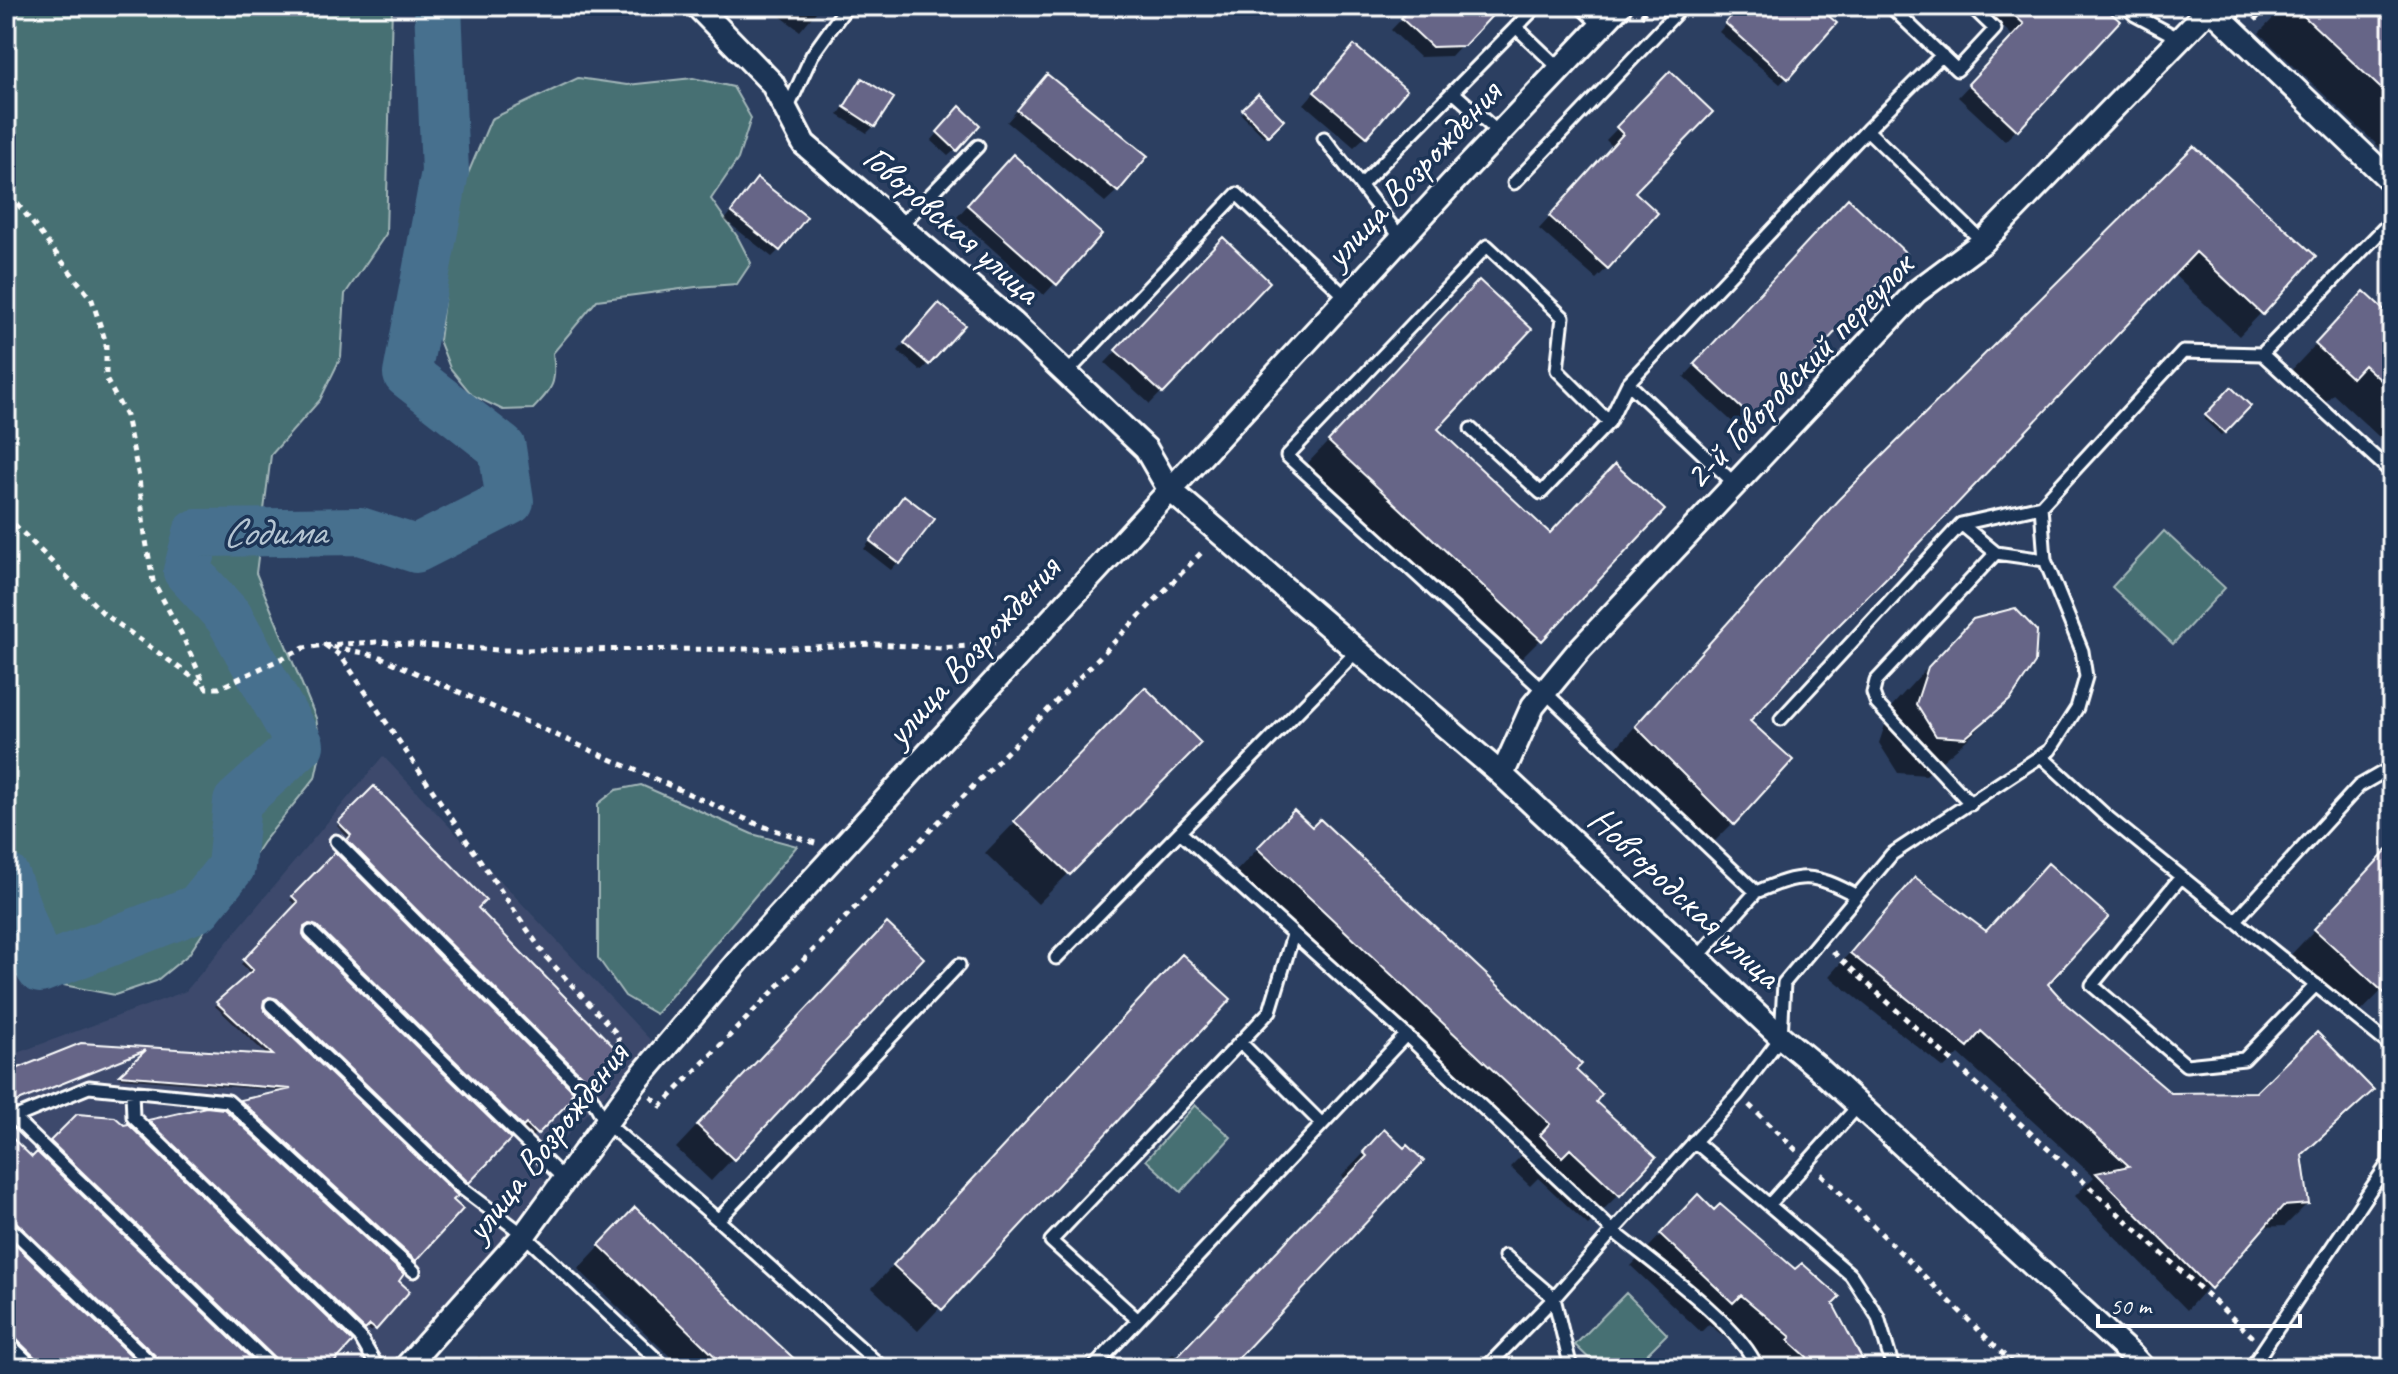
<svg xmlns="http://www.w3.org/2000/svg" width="2398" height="1374" viewBox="0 0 2398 1374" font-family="Caveat,sans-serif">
	<rect width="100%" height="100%" fill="#2c3f61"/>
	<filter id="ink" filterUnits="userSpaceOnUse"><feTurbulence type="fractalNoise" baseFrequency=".0125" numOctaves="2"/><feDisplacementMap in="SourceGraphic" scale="16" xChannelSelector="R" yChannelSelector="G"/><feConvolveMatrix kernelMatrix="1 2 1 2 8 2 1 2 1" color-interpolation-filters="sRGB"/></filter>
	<g filter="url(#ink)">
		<!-- built -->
		<path fill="#3d4a6c" d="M383 756 654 1044 535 1169 552 1187 385 1368H6V1057L186 991Z"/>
		<!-- green -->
		<path fill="#476f73" stroke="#a3b7b9" stroke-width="2" d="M6 6H146L173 11 183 6H392L386 234 345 294 341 357 320 400 271 455 256 573 316 718 321 750 315 778 263 842 189 954 156 981 115 995 6 974Z
			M578 78 627 85 693 78 733 87 751 118 738 159 711 199 737 236 751 263 737 284 696 287 597 300 553 353C557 383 553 388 533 409L503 410 472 395 450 368 439 340 449 262 464 183 491 119Z
			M2164 531 2225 588 2173 644 2112 587Z
			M641 785 752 834 797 846 656 1014 625 996 598 958V804L616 790Z
			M1195 1105 1231 1137 1181 1192 1146 1160Z
			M1626 1293 1667 1334 1633 1368H1599L1575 1345Z"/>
		<!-- shadow -->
		<path fill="#0007" d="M767 6H821L800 31Z
			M1414 6H1498L1451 56 1420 57 1391 30Z
			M1741 6H1814L1787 77 1780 84 1719 32Z
			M1980 6H2100L2017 129 2005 141 1958 97 2014 37Z
			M2285 6H2380L2392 18V159L2259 33Z
			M1343 59 1366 136 1354 147 1304 104Z
			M1670 74 1607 268 1596 279 1539 229 1613 147 1606 140Z
			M1047 76 1117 191 1105 202 1007 122Z
			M862 81 874 126 867 133 838 115Z
			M1258 97 1281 120 1264 137 1241 114Z
			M953 116 956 149 948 156 931 141Z
			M2194 149 2261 313 2239 336 2172 273 1827 634 1747 721 1733 823 1710 846 1614 750 1816 525Z
			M1001 168 1055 283 1044 295 957 217Z
			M750 188 779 250 772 257 725 220Z
			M1836 212 1904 254 1741 430 1684 377Z
			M1223 239 1268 282 1150 404 1105 363Z
			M1457 305 1435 429 1541 639 1519 661 1307 464Z
			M932 313 928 363 921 371 898 351Z
			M2392 320V449L2333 394 2320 407 2286 376 2334 325Z
			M2231 390 2248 406 2221 435 2204 419Z
			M897 505 898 562 891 570 864 549Z
			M1935 659 2009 698 1970 737 1926 775 1898 773 1879 743 1891 707Z
			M1114 720 1198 743 1038 904 985 853Z
			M374 789 475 908 615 1050 582 1082 345 844 350 839 337 826Z
			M1263 843 1573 1070 1593 1102 1619 1194 1588 1225 1538 1178 1530 1186 1510 1167 1521 1156 1228 880Z
			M2392 848V980L2351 1022 2285 961Z
			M335 855 571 1097 532 1137 521 1126 518 1128 314 928 302 927 301 934 508 1139 465 1185 274 1001 262 1000 264 1012 460 1209 411 1263 238 1104 285 1091 119 1078 149 1049 269 1057 215 1006 251 974 241 964 297 906 290 900Z
			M1915 879 2045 984 2065 1005 2171 1095 2307 1204 2285 1226 2261 1227 2187 1310 2075 1196 2094 1177 1959 1054 1944 1068 1829 976Z
			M864 948 733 1158 711 1181 676 1148Z
			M1160 979 1228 1000 918 1331 872 1288Z
			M206 1109 407 1291 371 1332 366 1326 360 1331 147 1124Z
			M78 1116 326 1368H277L48 1145Z
			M1384 1132 1226 1368H1158L1173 1353 1178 1358 1346 1180 1342 1176Z
			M6 1135 258 1368H160L6 1220Z
			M1714 1213 1831 1304 1860 1368H1761L1709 1324 1701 1332 1631 1266 1668 1227Z
			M612 1233 801 1368H682L578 1269Z
			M6 1239 141 1368H38L6 1336Z
			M6 1355 19 1368H6Z
			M479 1356 492 1368H467Z"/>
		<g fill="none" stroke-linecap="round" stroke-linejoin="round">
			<!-- river -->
			<path stroke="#466f8e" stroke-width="48" d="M6 877 40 969 198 908 231 867 237 802 300 745 229 617 187 571 197 533 360 531 416 549 510 501 502 448 407 374 445 172 438 6"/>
		</g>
		<!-- building -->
		<path fill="#666587" stroke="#fff" stroke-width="2" d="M1412 6H1501L1464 46 1432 47 1401 18Z
			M1740 6H1817L1837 23 1788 79 1725 23Z
			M2004 6H2103L2120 21 2018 131 1968 84 2024 24Z
			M2293 6H2383L2392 15V99Z
			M1354 45 1407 90 1367 137 1314 92Z
			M1670 71 1713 112 1635 192 1658 213 1608 269 1549 216 1623 134 1616 127Z
			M1047 74 1148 156 1118 192 1017 110Z
			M862 78 894 98 875 127 844 107Z
			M1258 94 1284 120 1268 136 1242 109Z
			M960 106 980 125 957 151 937 132Z
			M2194 146 2316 256 2263 315 2196 252 1900 564 1830 634 1750 721 1793 760 1734 825 1635 726 1838 500Z
			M1013 154 1102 234 1057 285 967 205Z
			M757 178 807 217 780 251 731 212Z
			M1848 198 1907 254 1754 420 1694 364Z
			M1223 237 1270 282 1163 394 1115 350Z
			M1479 280 1532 329 1438 429 1550 533 1615 464 1665 510 1542 641 1328 441Z
			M2364 291 2392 317V390L2364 365 2352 378 2315 344Z
			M939 303 965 325 929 365 904 343Z
			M2231 387 2251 406 2225 433 2205 415Z
			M904 495 935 519 900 564 870 541Z
			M2015 608 2037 631 2035 663 2011 699 1965 738 1936 736 1916 704 1928 667 1973 619Z
			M1145 687 1201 743 1070 875 1014 821Z
			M374 786 486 900 478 908 617 1050 586 1080 347 840 351 835 338 822Z
			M1294 810 1312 827 1320 819 1582 1064 1576 1070 1602 1094 1596 1102 1656 1157 1620 1196 1570 1149 1562 1157 1540 1135 1550 1124 1257 848Z
			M2392 845V1000L2314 929Z
			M335 852 574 1092 571 1095 574 1097 537 1135 526 1124 523 1127 317 926 309 924 304 927 303 934 305 938 511 1139 469 1183 277 999 269 997 264 1000 263 1007 265 1011 458 1196 453 1200 463 1209 416 1261 240 1100 291 1089 119 1075 146 1050 6 1106V1073L81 1043 273 1055 216 1002 253 970 243 960 298 902 292 896Z
			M2048 863 2109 917 2048 984 2066 1004 2171 1093 2256 1092 2317 1032 2374 1090 2302 1155 2309 1204 2283 1206 2211 1289 2096 1173 2129 1166 1981 1031 1968 1047 1850 953 1915 877 1986 931Z
			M887 923 924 958 734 1160 697 1125Z
			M1182 954 1231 999 942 1310 893 1265Z
			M206 1107 224 1109 404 1274 399 1281 410 1291 376 1330 370 1325 365 1330 148 1120Z
			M77 1114 115 1117 124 1125 128 1124 353 1342 329 1368H281L279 1362 50 1141Z
			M1384 1129 1404 1148 1407 1145 1424 1161 1229 1368H1166L1367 1156 1363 1152Z
			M6 1132 32 1157 37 1152 261 1368H164L162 1362 12 1218 6 1216Z
			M1698 1194 1714 1210 1720 1204 1795 1269 1802 1263 1840 1297 1833 1304 1867 1368H1808L1807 1357 1788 1340 1791 1337 1741 1295 1733 1303 1660 1234Z
			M635 1207 740 1308 804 1368H727L599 1245Z
			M6 1236 144 1368H42L40 1362 12 1335 6 1333Z"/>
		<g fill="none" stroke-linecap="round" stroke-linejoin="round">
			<!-- lane casing -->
			<g stroke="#fff" stroke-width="17">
				<path id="lane" d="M1580 6 1601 26
					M1890 6 1957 70 1995 29 1971 6
					M2126 6 2135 15 2180 39
					M2225 22 2238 6
					M1516 27 1560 69
					M1942 55 1867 130 1983 242
					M1453 92 1499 133
					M787 110 812 55 847 6
					M1324 138 1401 238
					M1514 183 1683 6
					M1361 185 1537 6
					M2392 220 2262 354 2392 473
					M900 226 978 146
					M1066 374 1237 194 1346 297
					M1609 422 1557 370 1563 317 1487 246 1287 456 1545 692 1756 892 1697 958
					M1471 429 1541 493 1609 422 1628 383
					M1736 485 1628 383 1867 130
					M1961 524 2041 506
					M1781 719 1961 524 1996 553
					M2041 756 2105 815 2392 1047
					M1971 804 1877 704 1873 693 1876 681 1996 553 2045 560
					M1180 832 1406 1035 1613 1231 1738 1094 1781 1037 1784 983 1892 854 2050 750 2077 708 2086 677 2082 651 2045 560 2041 506 2183 352 2262 354
					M336 841 592 1098 605 1122 718 1220 959 965
					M2181 877 2092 985 2186 1065 2244 1059 2316 985
					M1756 892C1802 873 1812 872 1857 896
					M2235 921 2359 786 2392 767
					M311 932 565 1180
					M1056 958 1357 651
					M271 1005 463 1189 524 1235 666 1368
					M1240 1042 1322 1124
					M132 1091 133 1117 360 1337 378 1368
					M14 1118 273 1368
					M6 1121 89 1087 228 1101 414 1271
					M1694 1141 1851 1275 1878 1317 1893 1368
					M1769 1205 1859 1105
					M718 1220 883 1368
					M6 1224 156 1368
					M1505 1256 1554 1298 1613 1231C1649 1260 1743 1327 1757 1368
					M1554 1298 1571 1368
					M1138 1320 1051 1241 1270 1011 1293 935
					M6 1341 34 1368
					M1093 1368 1406 1035
					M1486 1368 1554 1298
					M2251 1368 2389 1162 2392 1047"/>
			</g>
			<!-- street casing -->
			<g stroke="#fff" stroke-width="28">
				<path id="street" d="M697 6 772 83 804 144 1013 323 1146 449 1169 489 1502 775 1781 1037 1816 1066 2130 1354 2143 1368
					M2208 6 2392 182
					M1502 775 1533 706 1580 649 1916 292 1983 242 2210 8
					M405 1368 524 1235 635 1083 744 954 1454 181 1620 6"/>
			</g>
			<!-- path -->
			<path stroke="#fff" stroke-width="5" stroke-dasharray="6 6" stroke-linecap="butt" d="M1641 16 1651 6
				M2255 20 2267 6
				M6 183 10 194 92 300 106 343V379L126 416 139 477 144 529 153 581 181 633 206 688H219L304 648 325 645 341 656 546 957 618 1035 620 1064
				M6 516 103 613 206 687
				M815 843 759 825 378 656 325 645 378 642 497 650 771 649 875 644 941 648 995 644
				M1833 952 2253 1337
				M651 1097 661 1106 1204 550
				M1749 1105 1797 1151
				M1821 1174 2017 1368"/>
			<!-- lane -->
			<use href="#lane" stroke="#1d3557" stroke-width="11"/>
			<!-- street -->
			<use href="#street" stroke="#1d3557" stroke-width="22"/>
		</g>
	</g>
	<g text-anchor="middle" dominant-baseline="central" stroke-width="7" stroke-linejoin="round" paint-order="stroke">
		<!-- street labels -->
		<g font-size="38" fill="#fff" stroke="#1d3557">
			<text transform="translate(1412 174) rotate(-47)">улица Возрождения</text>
			<text transform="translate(952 224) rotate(41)">Говоровская улица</text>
			<text transform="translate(1798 371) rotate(-46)">2-й Говоровский переулок</text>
			<text transform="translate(972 651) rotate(-48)">улица Возрождения</text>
			<text transform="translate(1685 897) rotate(43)">Новгородская улица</text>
			<text transform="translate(546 1142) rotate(-52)">улица Возрождения</text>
		</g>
		<!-- water labels -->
		<g font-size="40" font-style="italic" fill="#b5c5d2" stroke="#1d3557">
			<text transform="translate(274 532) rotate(-1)">Содима</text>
		</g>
	</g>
	<!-- margin -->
	<rect width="2398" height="1374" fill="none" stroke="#1d3557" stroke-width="32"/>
	<rect x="16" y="16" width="2366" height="1342" fill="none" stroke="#fff" stroke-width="3" filter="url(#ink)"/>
	<!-- scale -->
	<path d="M2098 1314v12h202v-12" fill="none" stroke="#ffffff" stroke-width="4"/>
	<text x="2110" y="1314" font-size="24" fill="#ffffff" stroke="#1d3557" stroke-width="6" paint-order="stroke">50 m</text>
</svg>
